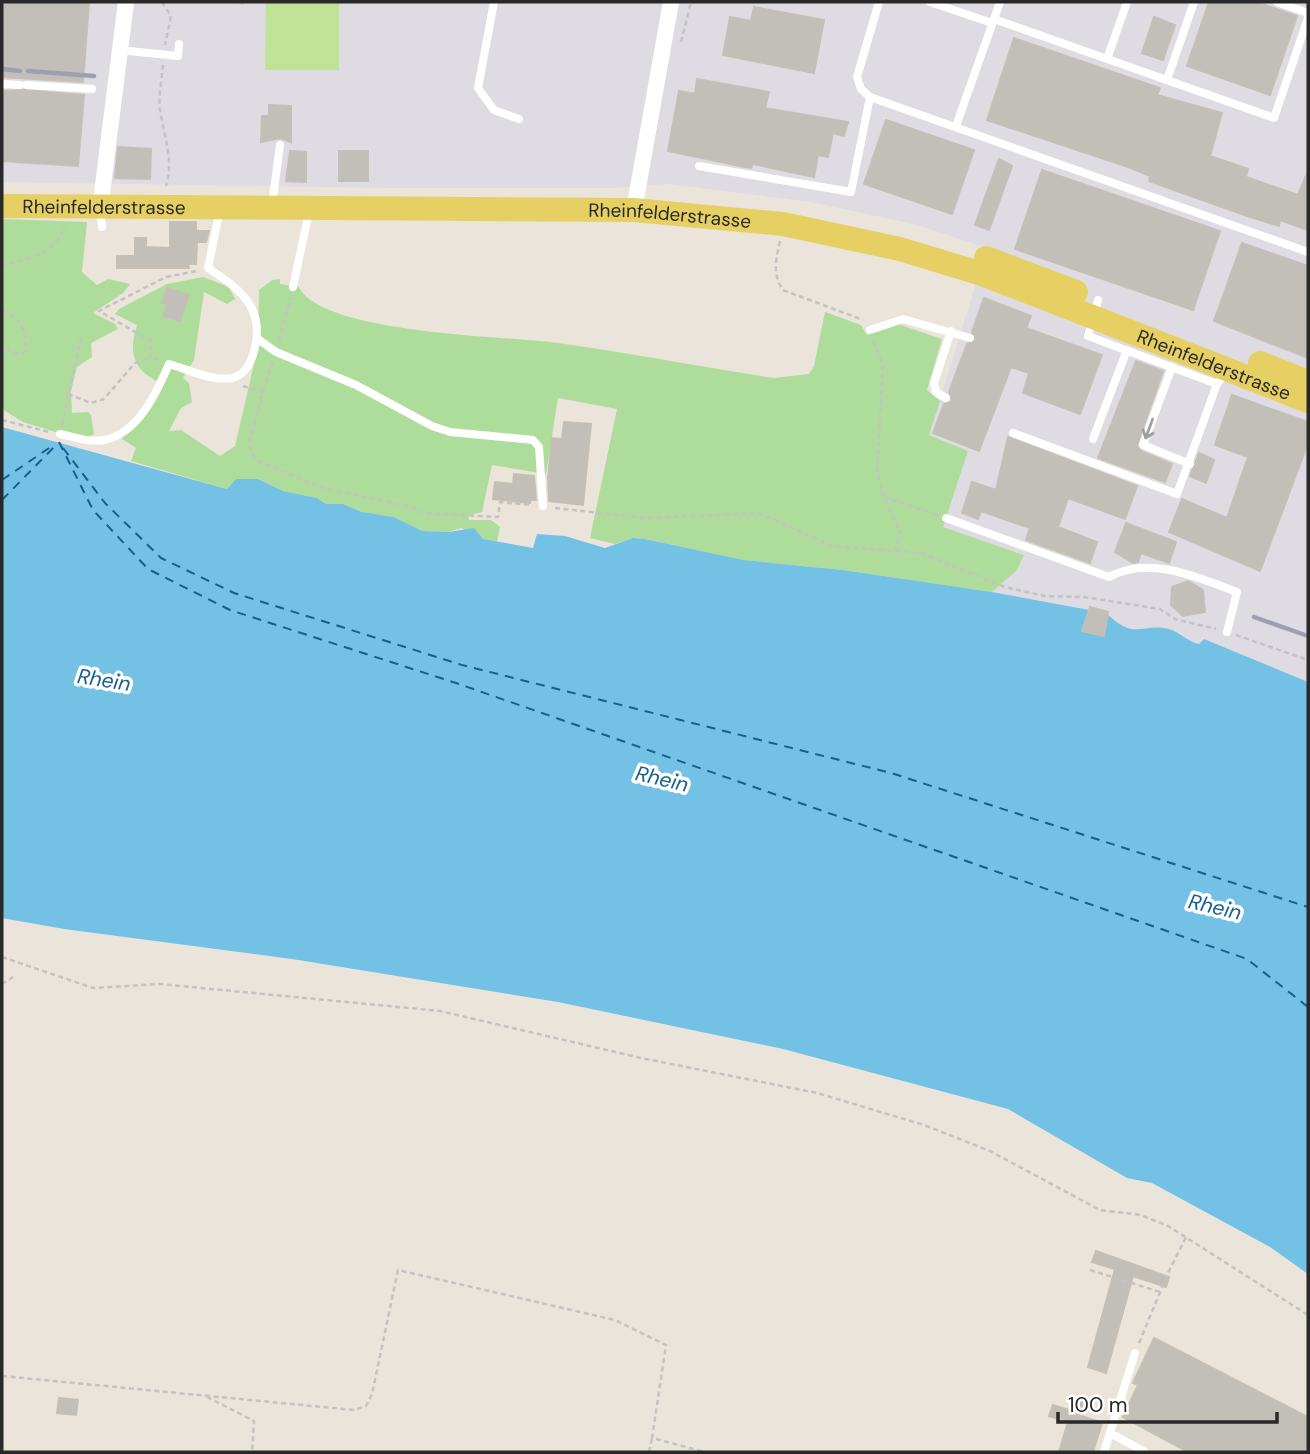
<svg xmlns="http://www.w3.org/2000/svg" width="1310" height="1454" viewBox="0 0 1310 1454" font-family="'DM Sans',sans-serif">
	<rect width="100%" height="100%" fill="#eae4db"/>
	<!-- industrial -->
	<path fill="#dedbe3" d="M2 2H1308V682L1204 639 1199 645 1188 642 1182 633 1162 628 1134 630 1118 625 1106 613 992 592 1017 570 1024 555 943 527 968 451 929 435 987 248 914 224 811 202 669 184 612 188H388L2 182Z"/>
	<!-- green -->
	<path fill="#aedd9b" d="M2 219 87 222 82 272 97 285 108 279 130 284 123 293 93 313 115 324 118 329 91 343 92 357 77 367 71 391 72 413 88 412 91 415 94 434 82 440 23 422 2 409Z
		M203 277 229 287 235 299 227 304 204 292 194 360 183 378 189 383 192 402 181 408 169 431 181 430 220 456 235 446 258 347 259 290 272 280 280 279V284L299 287C321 334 508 336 558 343 630 353 702 367 774 378L809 374 814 366 825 312 861 325 867 335 898 324 942 339 927 390 940 401 929 435 968 451 943 527 1024 555 1017 570 992 592 843 570 741 560 645 539 633 538 615 544 590 538 617 409 558 398 546 474 492 465 482 512 469 515V520H491L500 527 497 542 483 539 461 528 449 532 421 531 394 517 362 512 343 504H326L317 498 283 491 258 479H236L227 489 131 461 136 448 122 439 161 383C133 371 128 352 137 325L115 314 119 309 167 284Z"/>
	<!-- pitch -->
	<path fill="#bfe497" d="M266 2H339V70H265Z"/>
	<!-- water -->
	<path fill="#74c1e6" d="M2 427 227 489 236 479H258L283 491 317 498 326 504H343L362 512 394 517 422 531 449 532 474 528 483 539 533 548 537 534 565 536 605 548 633 538 645 539 743 560 843 570 992 592 1106 613C1137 642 1140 622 1169 629 1182 633 1186 641 1199 644L1204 639 1308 682V1274L1270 1247 1152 1183 1127 1178 1008 1109 783 1049 558 1002 292 959 64 929 2 918Z"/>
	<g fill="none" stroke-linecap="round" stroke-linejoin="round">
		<!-- ferry -->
		<path stroke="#165f8f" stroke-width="2" stroke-dasharray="9 7" stroke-linecap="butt" d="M59 442 93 510 148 569 230 610 456 683 1247 959 1308 1007
			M63 448 105 503 161 558 234 593 462 665 891 773 1308 907
			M2 480 55 444
			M2 500 58 443"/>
	</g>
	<!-- building -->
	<path fill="#c2beb8" stroke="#c5c0b5" stroke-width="2" d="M2 2H89L83 82 2 77Z
		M1209 2H1256L1297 16 1270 95 1187 66Z
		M754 7 824 20 814 73 723 55 730 17 751 21Z
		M1154 17 1175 25 1163 60 1142 53Z
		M1014 38 1160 88 1157 95 1222 113 1210 156 1248 169 1246 177 1298 195 1308 171V230L1280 220 1279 226 1250 217 1149 181 1150 176 1131 168 987 120Z
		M697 79 769 92 765 108 848 122 844 136 833 133 828 157 818 155 814 177 753 164 751 168 745 167 668 151 679 91 695 94Z
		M24 90 84 95 78 166 2 161V91Z
		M269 105 291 106V142L280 138 261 142 262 116H269Z
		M886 120 974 150 952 214 864 184Z
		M118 147 151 149 150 179 115 178Z
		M290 151 306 152V182L286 181Z
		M339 151H368V181H339Z
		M999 159 1012 166 989 230 975 225Z
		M1042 170 1220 231 1193 310 1015 249Z
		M170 222H196V231H209L206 242H197L196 264H188L189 268H117V256H135V238H146V247L170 248Z
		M1242 243 1308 266V358L1214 321Z
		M167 288 189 295 180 321 163 316 167 304 162 303Z
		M984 298 1031 316 1026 328 1102 355 1080 414 1023 393 1029 373 1011 367 979 451 933 433 944 404 952 401 949 392 967 344 976 340 972 332Z
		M1136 361 1163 371 1137 445 1141 451 1172 464 1165 482 1098 458Z
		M1232 395 1308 422V443L1260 571 1169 532 1182 499 1227 518 1248 457 1215 445Z
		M564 422 591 424 583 505 549 501 548 478 552 438 562 439Z
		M1008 437 1137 486 1125 519 1068 498 1058 527 1097 542 1090 563 1026 540 1030 528 981 511 978 519 962 513 972 482 996 490Z
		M1199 453 1214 460 1206 483 1190 476Z
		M514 474 534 476 536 500H530V503L493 499 495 482 513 484Z
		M1126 523 1176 542 1169 563 1141 553 1138 562 1133 563 1115 552Z
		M1188 581 1203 590 1205 612 1183 616 1171 605 1172 587Z
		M1090 607 1108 612 1104 636 1082 631Z
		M1096 1251 1169 1277 1166 1287 1133 1276 1106 1373 1088 1367 1115 1269 1092 1262Z
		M1154 1338 1308 1417V1452H1188L1123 1417 1138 1385 1133 1383Z
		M59 1398 78 1400 76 1415 57 1413Z
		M1073 1398 1084 1402 1079 1415 1102 1423 1093 1452H1059L1068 1422 1049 1416 1053 1405 1069 1410Z"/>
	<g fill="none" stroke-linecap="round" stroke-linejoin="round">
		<!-- path -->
		<path stroke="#c3c3c3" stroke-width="2.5" stroke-dasharray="5 3.5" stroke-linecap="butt" d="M162 2 171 16 165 45
			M239 2 247 4
			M681 42 691 2
			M163 65C162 79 158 96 160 110 164 136 174 160 166 186
			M780 241C776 260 772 274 783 290L863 320
			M2 266C27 259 56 254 65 226
			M2 310C21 319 26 330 26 351L18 354 2 347
			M279 341 291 297
			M874 341 883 365 877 472 885 500 900 532 895 551
			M159 360 150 358 151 341 99 311 166 277 197 271
			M243 386 263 392 249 442 252 454 260 462 323 488 412 507 422 513 498 517 500 502 531 505
			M263 391 273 361
			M68 394 91 403 104 399 135 363 150 358
			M2 420 49 432
			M62 425 81 337
			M884 497 937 515
			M555 508 646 518 759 513 832 546 921 553 1005 587 1044 596 1084 597 1160 609 1175 619 1216 629
			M1236 635 1308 660
			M2 957 93 988 160 984 440 1011 641 1058 817 1093 924 1125 990 1151 1100 1210 1141 1215 1168 1226 1308 1315
			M2 984 13 977
			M1090 1270 1160 1292
			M1139 1343 1168 1273 1186 1237
			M2 1376 354 1410 366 1406 372 1394 398 1270 615 1320 666 1345 652 1438 705 1452
			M207 1397 254 1421 252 1452
			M649 1452 652 1438"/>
		<!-- service -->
		<path stroke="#fff" stroke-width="8" d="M494 2 478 88 494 110 519 119
			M879 2 857 77 861 89 870 97 1308 252
			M930 2 992 23
			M1277 2 1308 13
			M994 19 1274 118 1308 18
			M119 50 178 56 179 44
			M1107 59 1127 2
			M1167 80 1194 2
			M2 84 20 85
			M27 85 92 89
			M956 126 1000 2
			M699 166 851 192 870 97
			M272 205 280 145
			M100 209 102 227
			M293 287 309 212
			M1098 300 1088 336 1217 384
			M870 330 903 319 970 338
			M258 339 276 352 356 385 432 426 450 432 533 440 539 447 543 506
			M1172 367 1143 445 1190 464
			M946 398 936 392 934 383 951 331
			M1013 433 1177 494 1217 384 1225 374
			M60 434C74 437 90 443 104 440 138 434 157 392 169 364 187 369 213 382 232 378 244 375 249 366 253 355 267 310 243 291 208 268L220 209
			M1093 439 1127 350
			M946 518 1109 577C1149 555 1197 577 1237 592L1227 632
			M1110 1433 1145 1452
			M1104 1452 1135 1353"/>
		<!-- minor -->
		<path stroke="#fff" stroke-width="16" d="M100 209 126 2
			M634 210 671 2"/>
		<!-- primary -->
		<g stroke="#e7d063" stroke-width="24">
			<path id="s1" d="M2 206 634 210 783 224 900 249 982 274 1308 401"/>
			<path d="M986 258 1076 292"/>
			<path d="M1260 363 1308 382"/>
		</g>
		<!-- rail -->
		<path stroke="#9ea0b2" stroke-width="4.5" d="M2 69 20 71
			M28 71 94 76
			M1254 617 1308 636"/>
	</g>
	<!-- one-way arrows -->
	<defs><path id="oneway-shaft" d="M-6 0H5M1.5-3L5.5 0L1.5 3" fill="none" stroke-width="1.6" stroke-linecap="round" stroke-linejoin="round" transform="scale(1.75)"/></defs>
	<use stroke="#9f9f9f" href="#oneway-shaft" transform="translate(1149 429) rotate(110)"/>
	<g text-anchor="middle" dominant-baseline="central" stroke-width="7" stroke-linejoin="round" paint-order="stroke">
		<!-- street labels -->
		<g font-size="19" fill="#292929" stroke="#fff">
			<text stroke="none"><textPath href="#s1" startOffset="102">Rheinfelderstrasse</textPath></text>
			<text stroke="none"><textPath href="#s1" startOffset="668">Rheinfelderstrasse</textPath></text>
			<text stroke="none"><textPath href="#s1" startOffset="1236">Rheinfelderstrasse</textPath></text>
		</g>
		<!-- water labels -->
		<g font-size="21" font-style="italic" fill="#165f8f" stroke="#fff">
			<text transform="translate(104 680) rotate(9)">Rhein</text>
			<text transform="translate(662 779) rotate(13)">Rhein</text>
			<text transform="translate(1215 907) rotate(13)">Rhein</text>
		</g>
	</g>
	<!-- border -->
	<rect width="1310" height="1454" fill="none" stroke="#292929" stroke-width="7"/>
	<!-- scale -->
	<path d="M1058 1412v10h219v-10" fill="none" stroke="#292929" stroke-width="3.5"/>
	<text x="1068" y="1412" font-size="21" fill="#292929" stroke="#ffffff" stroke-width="5" paint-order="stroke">100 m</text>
</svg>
